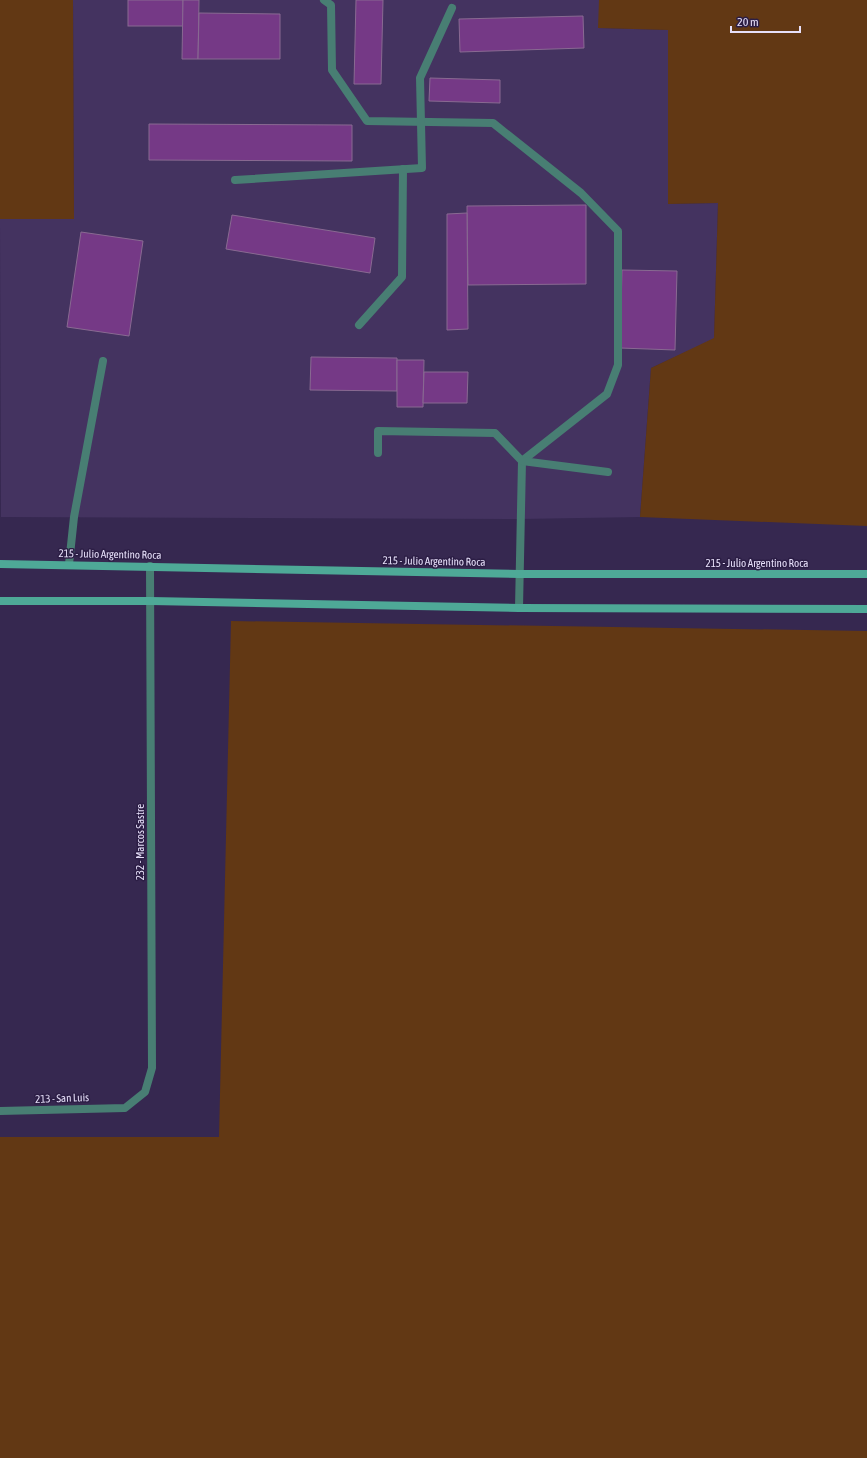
<svg xmlns="http://www.w3.org/2000/svg" width="867" height="1458" font-family="'Asap Condensed',sans-serif">
<style>
.built{fill:#443360}
.green{fill:#623814}
.building{fill:#753986;stroke:#896a92}
.lines{fill:none;stroke-linecap:round;stroke-linejoin:round}
.lane{stroke:#487e73;stroke-width:8}
.street{stroke:#487e73;stroke-width:8}
.secondary{stroke:#4ea997;stroke-width:8}
.labels{text-anchor:middle;dominant-baseline:central;stroke-width:3;stroke-linejoin:round;paint-order:stroke}
.street-label{font-size:11px;fill:#e7e0fa;stroke:#2c1e45}
</style>
<rect width="100%" height="100%" fill="#362850"/>
<path class="built" d="M73 0H599V28L668 30V204L718 203 714 339 651 368 640 517 520 519 1 517 0 219 74 218Z"/>
<g class="green">
<path d="M0 0H73L74 219H0Z"/>
<path d="M599 0H867V526L640 517 651 368 714 338 718 203 668 204V30L598 28Z"/>
<path d="M231 621 867 631V1458H0V1137H219Z"/>
</g>
<g class="building">
<rect x="128" y="0" width="55" height="26"/>
<path d="M183 0H199L198 59H182Z"/>
<path d="M356 0H383L381 84H354Z"/>
<path d="M199 13 280 14V59H198Z"/>
<path d="M583 16 584 48 460 52 459 19Z"/>
<path d="M430 78 500 80V103L429 101Z"/>
<path d="M149 124 352 125V161L149 160Z"/>
<path d="M586 205V284L468 285 467 206Z"/>
<path d="M467 213 468 329 447 330V214Z"/>
<path d="M232 215 375 238 370 273 226 249Z"/>
<path d="M81 232 143 241 129 336 67 327Z"/>
<path d="M622 270 677 271 675 350 620 348Z"/>
<path d="M311 357 397 358V391L310 390Z"/>
<path d="M397 360H424L423 407H397Z"/>
<path d="M424 372H468L467 403H423Z"/>
</g>
<g class="lines">
<g class="lane">
<path d="M324 0 331 5 332 70 367 121 493 123 581 193 618 231V365L607 394 522 461 519 608"/>
<path d="M235 180 422 168 420 78 452 8"/>
<path d="M359 325 402 277 403 169"/>
<path d="M378 453V431L495 433 522 461 608 472"/>
<path d="M69 564 74 517 103 361"/>
</g>
<path class="street" d="M0 1111 125 1108 145 1092 152 1068 150 566"/>
<g class="secondary">
<path d="M0 564 519 574H867"/>
<path d="M0 601H151L519 608 867 609"/>
</g>
</g>
<g class="labels">
<g class="street-label">
<text transform="translate(110 554) rotate(1)">215 - Julio Argentino Roca</text>
<text transform="translate(434 561) rotate(1)">215 - Julio Argentino Roca</text>
<text x="757" y="563">215 - Julio Argentino Roca</text>
<text transform="translate(140 842) rotate(-90)">232 - Marcos Sastre</text>
<text transform="translate(62 1098) rotate(-2)">213 - San Luis</text>
</g>
</g>
<path d="M731 26v6h69v-6" fill="none" stroke="#e7e0fa" stroke-width="2"/>
<text x="737" y="26" font-size="12" fill="#e7e0fa" stroke="#2c1e45" stroke-width="3" paint-order="stroke">20 m</text>
</svg>
